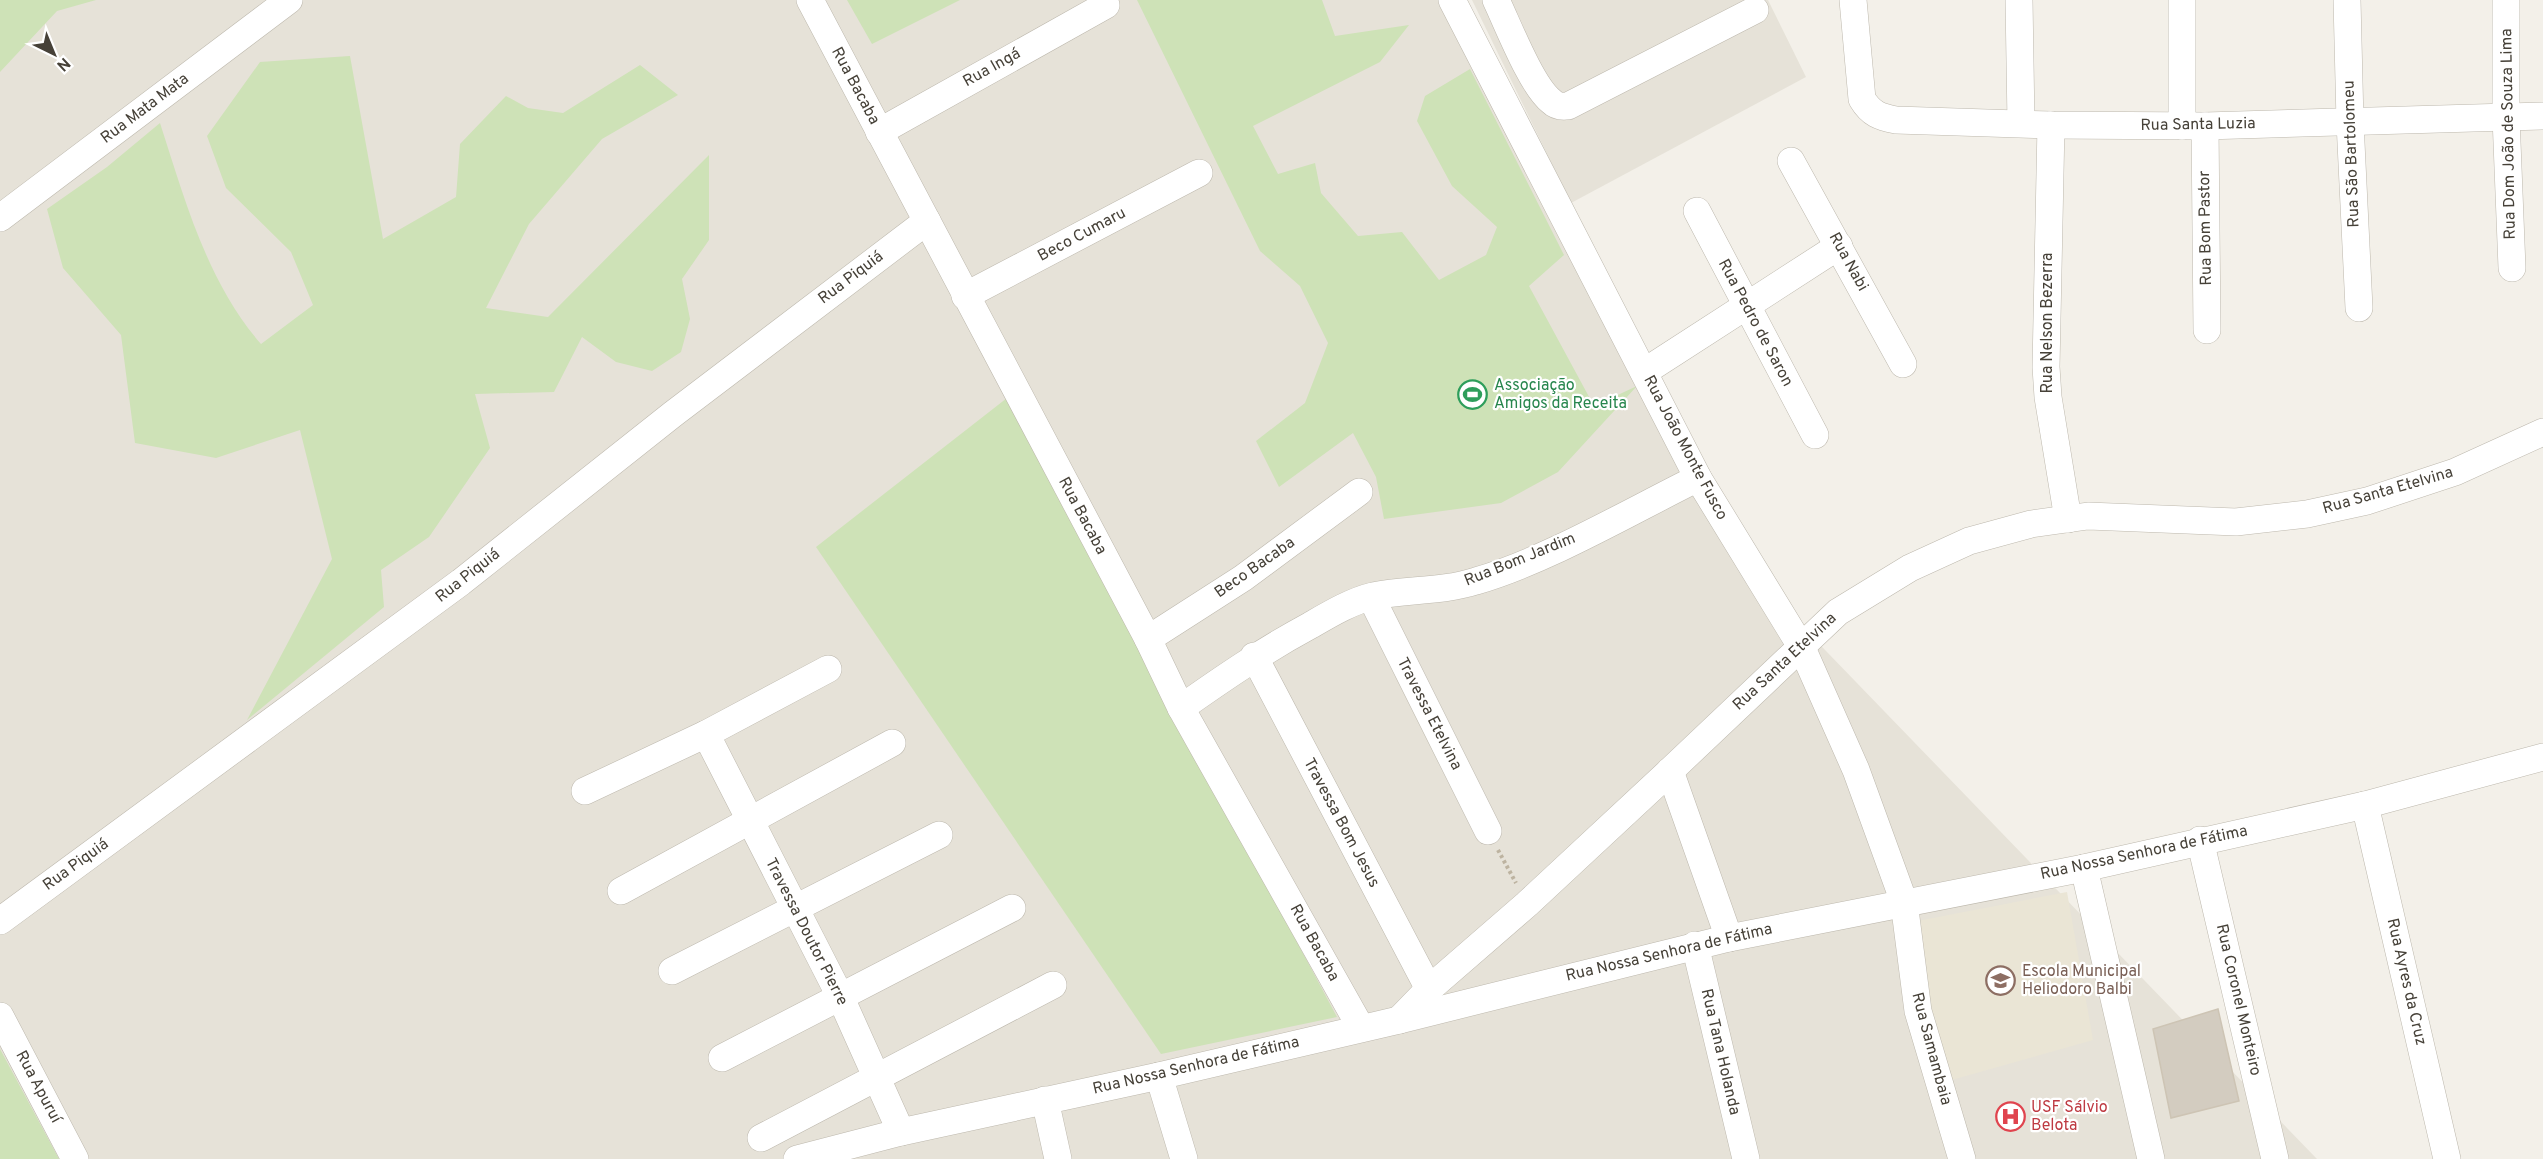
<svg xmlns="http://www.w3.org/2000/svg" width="2543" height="1159" font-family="Overpass,sans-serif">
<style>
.residential{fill:#e6e2d8}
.education{fill:#eae5d5}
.green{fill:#cee2b7}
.building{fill:#d3ccc0;stroke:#cdc4b4;stroke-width:1.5}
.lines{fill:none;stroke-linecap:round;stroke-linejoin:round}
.minor-casing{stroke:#bdb8ad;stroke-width:28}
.path{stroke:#bdb3a0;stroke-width:4;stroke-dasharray:3 3;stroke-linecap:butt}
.minor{stroke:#fff;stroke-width:27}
.labels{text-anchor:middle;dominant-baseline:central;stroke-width:4.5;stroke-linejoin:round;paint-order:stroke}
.street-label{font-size:16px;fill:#464138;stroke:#fff}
.leisure-label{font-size:16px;fill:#27864d;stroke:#fff;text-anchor:start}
.education-label{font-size:16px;fill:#785e54;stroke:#fff;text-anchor:start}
.health-label{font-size:16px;fill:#be3a42;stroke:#fff;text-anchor:start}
</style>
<rect width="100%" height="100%" fill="#f3f0e9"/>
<g class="residential">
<path d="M0 0H1456L1694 466 1798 622 2317 1159H0Z"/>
<path d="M1472 0H1768L1806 77 1571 203Z"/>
</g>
<path class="education" d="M2067 892 2093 1040 1941 1083 1907 923Z"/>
<g class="green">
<path d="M0 0H96L57 11 0 72Z"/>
<path d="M847 0H960L872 44Z"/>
<path d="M1137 0H1322L1335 36 1409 25 1380 62 1253 126 1278 174 1315 163 1321 193 1358 236 1402 232 1439 280 1486 255 1497 227 1452 186 1417 121 1425 96 1470 69 1564 255 1529 286 1594 406 1637 386 1558 472 1501 503 1384 519 1376 477 1353 433 1279 487 1256 441 1305 403 1328 343 1300 286 1260 251Z"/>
<path d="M350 56 383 239 456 197 460 144 506 96 528 108 563 113 640 65 678 95 602 139 529 224 486 308 548 317 709 155V240L682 279 690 319 681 352 652 371 616 362 582 337 554 392 475 394 490 448 429 537 381 570 384 607 247 720 332 559 300 430 216 458 135 443 121 335 63 268 47 209 107 167 160 123C185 200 207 282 261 344L313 305 291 252 226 188 207 136 260 62Z"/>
<path d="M1007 398 1337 1017 1161 1054 816 547Z"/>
<path d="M0 1049 59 1159H0Z"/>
</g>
<path class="building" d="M2218 1009 2239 1101 2171 1118 2153 1029Z"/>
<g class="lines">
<defs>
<g id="minor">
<path d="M810 0 1148 639 1181 708 1361 1028"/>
<path d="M1452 0 1698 478 1802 648 1856 770 1904 902 1918 1011 1962 1159"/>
<path d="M1496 0C1508 25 1531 85 1551 101 1556 106 1561 107 1568 106L1755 10"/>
<path d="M1853 0 1862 99C1871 114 1880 117 1896 120L2051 125 2205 126 2543 116"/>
<path d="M2019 0 2021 123"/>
<path d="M2182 0V126"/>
<path d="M2347 0 2350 122 2359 308"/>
<path d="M2506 0V117L2512 268"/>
<path d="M2051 125 2046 367 2048 397 2068 519"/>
<path d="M2205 126 2207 330"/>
<path d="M879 132 1106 5"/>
<path d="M1791 161 1903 364"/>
<path d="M1697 211 1815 435"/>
<path d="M0 218 289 0"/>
<path d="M965 296 1199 173"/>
<path d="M1644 372 1839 246"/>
<path d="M1371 597 1488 831"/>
<path d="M1148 639 1243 578 1359 492"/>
<path d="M1254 656 1429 989"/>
<path d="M1181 708C1225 677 1263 651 1311 625 1330 614 1352 601 1373 596 1407 589 1442 592 1476 581 1548 560 1629 512 1698 478"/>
<path d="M706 734 840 996 901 1132"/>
<path d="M1670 771 1729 938"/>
<path d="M585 791 706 734 828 669"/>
<path d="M2365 805 2447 1159"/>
<path d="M2200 840 2275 1159"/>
<path d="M2084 868 2151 1159"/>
<path d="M621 891 892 743"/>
<path d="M0 921 461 582 673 414 927 221"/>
<path d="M1695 945 1746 1159"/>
<path d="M672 971 939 835"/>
<path d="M0 1016 75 1159"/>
<path d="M1399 1020 1429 989 1527 904 1670 771 1838 612 1910 568 1969 541 2031 524 2088 516 2236 522 2307 514 2367 501 2455 472 2543 432"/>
<path d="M722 1058 1012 908"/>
<path d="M1159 1076 1184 1159"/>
<path d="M1045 1100 1058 1159"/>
<path d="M761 1138 1053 985"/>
<path d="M797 1159 901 1132 1159 1076 1399 1020 1729 938 2084 868 2365 805 2543 757"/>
</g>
</defs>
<use href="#minor" class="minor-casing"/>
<path class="path" d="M1498 850 1516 883"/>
<use href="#minor" class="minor"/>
</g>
<defs>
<symbol id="stadium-ring" viewBox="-11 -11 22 22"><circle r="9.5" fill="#fff" stroke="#2e9e5b" stroke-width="1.5"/><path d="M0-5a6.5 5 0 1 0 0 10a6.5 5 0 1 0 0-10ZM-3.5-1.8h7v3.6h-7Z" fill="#2e9e5b"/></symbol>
<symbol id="school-ring" viewBox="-11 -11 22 22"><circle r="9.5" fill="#fff" stroke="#8d6e63" stroke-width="1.5"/><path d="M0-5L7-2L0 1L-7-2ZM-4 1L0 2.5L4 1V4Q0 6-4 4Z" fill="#8d6e63"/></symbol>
<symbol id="hospital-ring" viewBox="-11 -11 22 22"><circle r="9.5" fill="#fff" stroke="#e0444e" stroke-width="1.5"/><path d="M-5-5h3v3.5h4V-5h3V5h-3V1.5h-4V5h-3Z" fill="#e0444e"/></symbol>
</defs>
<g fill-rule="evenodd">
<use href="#stadium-ring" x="1456" y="378" width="33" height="33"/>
<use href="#school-ring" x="1984" y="964" width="33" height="33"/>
<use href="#hospital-ring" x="1994" y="1100" width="33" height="33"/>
</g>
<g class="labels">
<g class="street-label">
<text transform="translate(992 68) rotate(-29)">Rua Ingá</text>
<text transform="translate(855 86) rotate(62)">Rua Bacaba</text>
<text transform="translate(145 109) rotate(-37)">Rua Mata Mata</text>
<text transform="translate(2198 125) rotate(-1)">Rua Santa Luzia</text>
<text transform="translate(2509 134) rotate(-91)">Rua Dom João de Souza Lima</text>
<text transform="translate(2352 154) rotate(-92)">Rua São Bartolomeu</text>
<text transform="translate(2206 228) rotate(-91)">Rua Bom Pastor</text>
<text transform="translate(1082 235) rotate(-28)">Beco Cumaru</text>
<text transform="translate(1848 262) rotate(61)">Rua Nabi</text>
<text transform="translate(851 278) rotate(-37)">Rua Piquiá</text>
<text transform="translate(1755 323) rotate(62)">Rua Pedro de Saron</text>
<text transform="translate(2048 323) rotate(-90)">Rua Nelson Bezerra</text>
<text transform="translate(1685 448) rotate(62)">Rua João Monte Fusco</text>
<text transform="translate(2388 491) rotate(-16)">Rua Santa Etelvina</text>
<text transform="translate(1082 516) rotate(62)">Rua Bacaba</text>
<text transform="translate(1520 560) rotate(-22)">Rua Bom Jardim</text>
<text transform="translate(1255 568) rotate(-35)">Beco Bacaba</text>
<text transform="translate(468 576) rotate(-38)">Rua Piquiá</text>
<text transform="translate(1785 662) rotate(-43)">Rua Santa Etelvina</text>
<text transform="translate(1429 714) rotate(63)">Travessa Etelvina</text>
<text transform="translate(1341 823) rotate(62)">Travessa Bom Jesus</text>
<text transform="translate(2144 853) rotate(-12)">Rua Nossa Senhora de Fátima</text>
<text transform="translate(76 865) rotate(-36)">Rua Piquiá</text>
<text transform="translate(806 932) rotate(63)">Travessa Doutor Pierre</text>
<text transform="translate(1314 943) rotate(61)">Rua Bacaba</text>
<text transform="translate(1669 953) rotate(-13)">Rua Nossa Senhora de Fátima</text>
<text transform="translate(2406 982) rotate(77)">Rua Ayres da Cruz</text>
<text transform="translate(2238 1000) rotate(77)">Rua Coronel Monteiro</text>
<text transform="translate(1931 1049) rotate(75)">Rua Samambaia</text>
<text transform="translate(1720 1052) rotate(77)">Rua Tana Holanda</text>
<text transform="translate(1196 1066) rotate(-13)">Rua Nossa Senhora de Fátima</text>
<text transform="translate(38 1087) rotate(62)">Rua Apuruí</text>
</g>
<g class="leisure-label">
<text x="1494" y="386">Associação<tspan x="1494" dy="18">Amigos da Receita</tspan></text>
</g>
<g class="education-label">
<text x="2022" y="972">Escola Municipal<tspan x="2022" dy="18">Heliodoro Balbi</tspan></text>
</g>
<g class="health-label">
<text x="2031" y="1108">USF Sálvio<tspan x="2031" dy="18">Belota</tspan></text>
</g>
</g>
<g transform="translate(54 54) rotate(137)" stroke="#ffffff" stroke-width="4.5" paint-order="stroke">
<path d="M0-4.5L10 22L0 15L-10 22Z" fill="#464138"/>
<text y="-9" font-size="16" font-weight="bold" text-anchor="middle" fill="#464138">N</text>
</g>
</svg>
